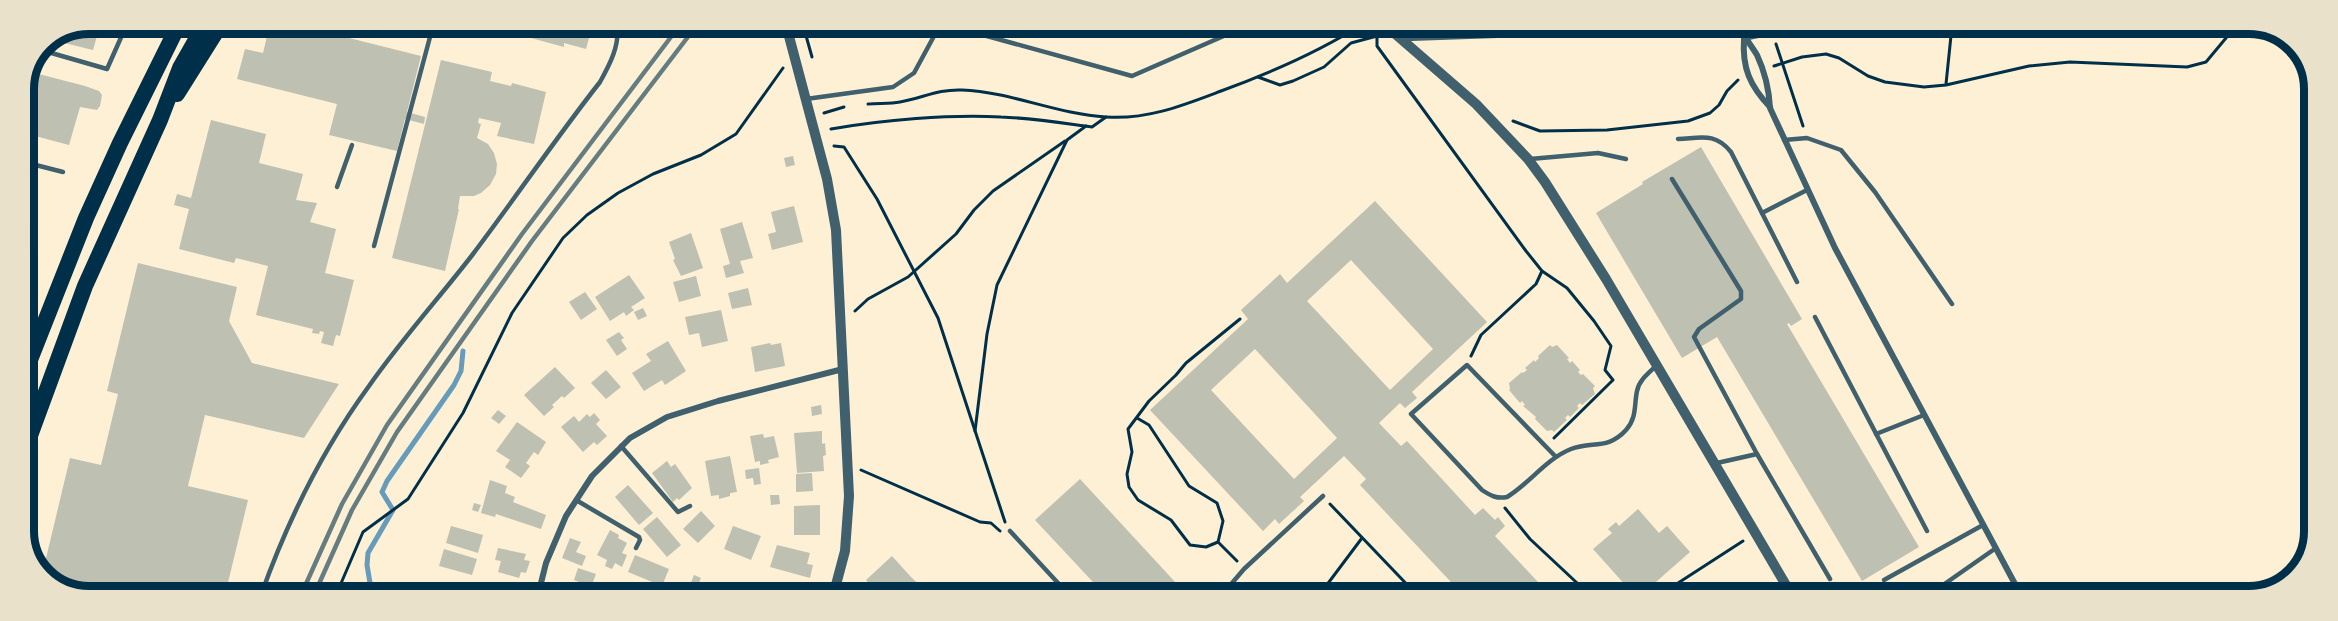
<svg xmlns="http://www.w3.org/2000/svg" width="2338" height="621" font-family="'Nunito Sans',sans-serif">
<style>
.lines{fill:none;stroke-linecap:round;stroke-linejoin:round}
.stream{stroke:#669bbc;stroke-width:5}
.building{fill:#bec0b2;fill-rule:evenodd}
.path{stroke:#003049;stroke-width:3}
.service{stroke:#3f606c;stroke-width:4.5}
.minor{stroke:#3f606c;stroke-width:6}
.tertiary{stroke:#3f606c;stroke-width:10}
.trunk{stroke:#003049;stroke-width:16}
.rail{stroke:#657d81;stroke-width:4.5}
.rim{fill:none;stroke:#003049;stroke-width:8}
</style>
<rect width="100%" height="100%" fill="#fdf0d5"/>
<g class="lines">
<path class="stream" d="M372 595 367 565 368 553 393 510 382 492 387 481 454 385 461 371 463 351"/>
</g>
<g class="building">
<path d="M90 24H113L109 32 99 29 93 50 52 40Z"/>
<path d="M270 24H293L421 56 407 112 425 117 424 124 405 119 397 151 329 135 337 104 237 79 245 49 263 53Z"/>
<path d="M470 24H585L592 27 586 49 564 43V47L498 29 497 32 485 29 483 37 474 35 476 27Z"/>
<path d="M1108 25H1159L1133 36 1107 31Z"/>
<path d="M1433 25H1495L1496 31 1436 28Z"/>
<path d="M1577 25H1596V26L1579 31Z"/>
<path d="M441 60 492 72 490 81 511 86 512 83 546 92 534 144 497 136 501 123 479 118 478 123 481 124 477 138 488 144 494 153 497 164 496 174 490 185 481 193 474 196H460L458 209H459L445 271 392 258Z"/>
<path d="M31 72 85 86 99 91 102 95 100 106 97 110 80 107 69 145 24 133V89Z"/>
<path d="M211 120 266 134 259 163 303 174 296 200 317 203 310 222 336 229 325 273 354 280 340 336 336 335 333 346 321 343 324 332 320 331 319 334 312 333 313 329 256 315 268 266 236 258 234 263 179 249 189 209 174 205 177 194 191 198Z"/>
<path d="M1701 147 1802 319 1791 326 1789 323 1787 324 1919 547 1862 581 1717 337 1682 358 1596 213 1643 184 1642 182Z"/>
<path d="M793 156 795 165 786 167 784 158Z"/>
<path d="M1375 201 1487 322 1412 392 1417 398 1405 408 1400 403 1379 423 1401 446 1407 441 1475 515 1483 508 1495 520 1498 517 1505 526 1495 536 1551 596H1464L1360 485 1366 479 1344 456 1300 497 1304 501 1279 524 1275 519 1263 531 1150 410 1248 319 1241 310 1280 274 1287 283ZM1351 260 1433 349 1390 390 1307 301ZM1255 349 1337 438 1294 479 1211 390Z"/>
<path d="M794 206 803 242 772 250 768 234 776 232 771 212Z"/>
<path d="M742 222 753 258 740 261 744 273 726 278 723 266 730 264 720 229Z"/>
<path d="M691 233 703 268 681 276 673 260 675 259 669 242Z"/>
<path d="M138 263 237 287 229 321 252 363 339 384 304 438 205 415 188 486 248 500 225 595H73L42 575 70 458 101 465 118 394 107 391Z"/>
<path d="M629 275 645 298 631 307 634 310 626 316 624 312 610 321 595 297Z"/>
<path d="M696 276 701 296 679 302 673 282Z"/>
<path d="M748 288 752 305 732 309 728 293Z"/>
<path d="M585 292 597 309 581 320 569 302Z"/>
<path d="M643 308 647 316 638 320 634 312Z"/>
<path d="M721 310 728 341 702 347 699 333 689 335 685 317Z"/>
<path d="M619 332 624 338 621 340 627 349 617 356 606 340Z"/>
<path d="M668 341 686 371 665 385 662 380 644 391 632 373 651 361 646 354Z"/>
<path d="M770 343 771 345 781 343 785 366 755 372 751 347Z"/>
<path d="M1550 345 1552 347 1557 345 1569 358 1567 359 1570 363 1572 361 1580 370 1578 372 1581 375 1583 374 1595 386 1593 388 1595 394 1582 405 1580 403 1577 406 1579 408 1570 417 1568 415 1565 418 1567 420 1554 432 1552 430 1547 431 1535 419 1536 417 1523 406 1525 405 1522 401 1520 403 1509 390 1510 389 1509 383 1522 372 1523 373 1527 370 1525 368 1534 360 1535 362 1539 358 1538 356Z"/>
<path d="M555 367 575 388 564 398 562 396 552 405 554 407 544 416 524 395Z"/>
<path d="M606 370 621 387 606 399 591 383Z"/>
<path d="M821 405 822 414 812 416 811 407Z"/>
<path d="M498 410 506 416 499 424 491 418Z"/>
<path d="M594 413 600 420 596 424 607 436 597 445 594 442 583 452 561 427 574 416 579 422 587 414 590 417Z"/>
<path d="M517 422 546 442 538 455 534 452 526 463 530 466 521 478 505 467 510 460 496 451Z"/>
<path d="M822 431V444L825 443 826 455 823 456 824 471 797 473 794 433Z"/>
<path d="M763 434 764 438 774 436 779 457 768 460 769 463 760 465V461L755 462 750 436Z"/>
<path d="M730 456 737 492 730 493V496L719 499V495L711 496 705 461Z"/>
<path d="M667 461 671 467 675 464 692 488 679 500 677 498 673 502 652 473Z"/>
<path d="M759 468 761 484 754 485 753 478 746 479 745 470Z"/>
<path d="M812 473 813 491 796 492V474Z"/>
<path d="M1080 479 1188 596H1106L1035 520Z"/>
<path d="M490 480 507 486 505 493 515 497 513 502 546 515 541 529 496 514 495 517 481 513Z"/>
<path d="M628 485 653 513 639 525 615 497Z"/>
<path d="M770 495H779L780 504 771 505Z"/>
<path d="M474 503 481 505 478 512 472 510Z"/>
<path d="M820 505V535H794V506Z"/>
<path d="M1638 509 1659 533 1667 526 1690 552 1640 596H1635L1593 549 1612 533 1608 529 1616 522 1619 526Z"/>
<path d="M701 511 715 526 698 543 683 529Z"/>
<path d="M657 517 681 545 667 557 643 529Z"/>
<path d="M451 526 483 535 478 553 446 543Z"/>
<path d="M733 526 761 536 751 560 724 549Z"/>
<path d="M610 530 619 535 618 538 627 543 622 553 627 555 622 567 615 563 612 569 605 566 607 560 597 555Z"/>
<path d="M570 538 581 542 576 552 586 556 582 566 562 558Z"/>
<path d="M777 545 810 553 807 564 813 565 810 578 770 567Z"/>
<path d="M498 548 526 554 524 560 530 561 526 573 521 572 519 578 498 572 501 561 495 560Z"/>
<path d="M444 549 477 559 472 575 439 566Z"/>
<path d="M635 555 669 569 662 586 628 572Z"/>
<path d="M892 556 911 577 931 596H880L866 580Z"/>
<path d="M578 568 596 574 591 587 574 580Z"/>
<path d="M694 575 701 578 697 587 690 585Z"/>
<path d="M1610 586 1619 596H1605L1602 593Z"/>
<path d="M617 589 624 590V595H580V591Z"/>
<path d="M785 589 803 595V596H783Z"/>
</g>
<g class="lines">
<g class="path">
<path d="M803 25 812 57"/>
<path d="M1776 44 1803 126"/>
<path d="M1774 66 1802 57 1826 54 1839 58 1868 76 1885 82 1924 87 1946 85 2029 66 2070 62 2187 67 2206 62 2236 26"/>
<path d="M1258 77 1280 85 1293 81 1324 67 1351 43 1377 36V46L1526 251 1542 271 1567 288 1594 321 1611 346 1605 370 1613 380 1554 438"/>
<path d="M1946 84 1952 26"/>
<path d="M868 104C879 103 890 104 900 102 923 98 938 89 962 90 1011 92 1057 114 1106 117 1147 120 1184 105 1221 91 1270 73 1317 53 1361 25"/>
<path d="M824 113 844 107"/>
<path d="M1513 121 1540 131 1607 130 1688 121 1710 113 1719 105 1727 91 1738 80"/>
<path d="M831 129C882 120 950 114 1001 117 1031 118 1062 123 1092 127L1106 117"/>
<path d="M834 146 844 147 877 199 938 318 1005 522"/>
<path d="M855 311 868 299 908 277 956 234 974 210 993 191 1065 141"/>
<path d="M1471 356 1481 335 1536 284 1542 271"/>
<path d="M1137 418 1149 425 1189 486 1217 503 1223 521 1218 542 1237 561"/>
<path d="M975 431 987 334 997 285 1067 140 1086 126"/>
<path d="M861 470 980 522 991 523 1000 531"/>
<path d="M1330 504 1418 596"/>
<path d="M1505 508 1530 539 1591 596"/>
<path d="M1218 542 1206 547 1190 545 1171 520 1138 500 1129 487 1127 474 1132 452 1128 429 1149 401 1176 375 1186 363 1240 319"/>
<path d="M336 595 363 532 408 499 463 413 512 313 563 238 587 215 618 193 653 174 701 155 736 134 783 68"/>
<path d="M1326 596V586L1362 538"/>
<path d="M1658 596 1743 541"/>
</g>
<g class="service">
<path d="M947 25 1132 76 1249 25"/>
<path d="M1565 25V26"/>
<path d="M1690 26 1697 30 1742 33"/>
<path d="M618 31 631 25"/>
<path d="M1404 39 1519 35 1530 30 1532 25"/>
<path d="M41 50 107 69 127 24"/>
<path d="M806 99 893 87 914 73 940 25"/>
<path d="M1678 139C1701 138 1715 132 1731 152L1797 282"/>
<path d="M1784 140 1807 138 1841 150 1875 192 1952 304"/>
<path d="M1530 159 1598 153 1626 159"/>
<path d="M24 162 63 172"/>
<path d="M1672 179 1741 291V299L1699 329 1694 337 1757 454"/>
<path d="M337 187 352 145"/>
<path d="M1762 213 1807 190"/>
<path d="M374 246 430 37"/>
<path d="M1815 317 1927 531"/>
<path d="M1876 434 1924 415"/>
<path d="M621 446 678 512 690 506"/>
<path d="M1556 457 1467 365 1411 414 1482 490C1491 496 1497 499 1507 497 1530 483 1546 459 1571 449 1592 441 1608 450 1626 430 1637 418 1634 405 1637 391 1639 380 1649 373 1657 365"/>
<path d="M1717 463 1757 454 1830 579"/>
<path d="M576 500 639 537 640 540 636 548"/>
<path d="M1010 531 1070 596"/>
<path d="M1884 580 1983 525"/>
<path d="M261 595C287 522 323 449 369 386 401 340 439 298 473 254 516 197 556 138 600 82 610 64 620 45 617 25"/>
<path d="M1221 596 1244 569 1323 496"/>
<path d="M1945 597 1941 589 1943 585 1996 548"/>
</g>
<g class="minor">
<path d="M1739 26C1744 37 1751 45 1757 55 1765 72 1769 89 1770 108L1835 248 2022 597"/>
<path d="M1744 38 1802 26"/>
<path d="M1744 39C1742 68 1750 86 1770 107"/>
<path d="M538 595 546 563 566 516 592 476 630 438 667 417 718 401 843 369"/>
</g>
<g class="tertiary">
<path d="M786 25 827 179 836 230 849 496 845 551 833 596"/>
<path d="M1385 25 1476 104 1528 159 1545 182 1606 279 1793 597"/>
</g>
<g class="trunk">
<path d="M177 94 221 24"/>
<path d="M24 375 86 218 120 143 179 24"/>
<path d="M24 452 85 286 160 120 180 68 205 24"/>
</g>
<g class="rail">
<path d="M301 595 342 504 387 425 522 234 680 25"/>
<path d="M314 595 352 510 397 432 532 241 697 25"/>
</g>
</g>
<path d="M0 0H2338V621H0ZM89 34H2249A55 55 0 0 1 2304 89V531A55 55 0 0 1 2249 586H89A55 55 0 0 1 34 531V89A55 55 0 0 1 89 34Z" fill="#e9e1ca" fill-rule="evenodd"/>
<path class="rim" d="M89 34H2249A55 55 0 0 1 2304 89V531A55 55 0 0 1 2249 586H89A55 55 0 0 1 34 531V89A55 55 0 0 1 89 34Z"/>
</svg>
